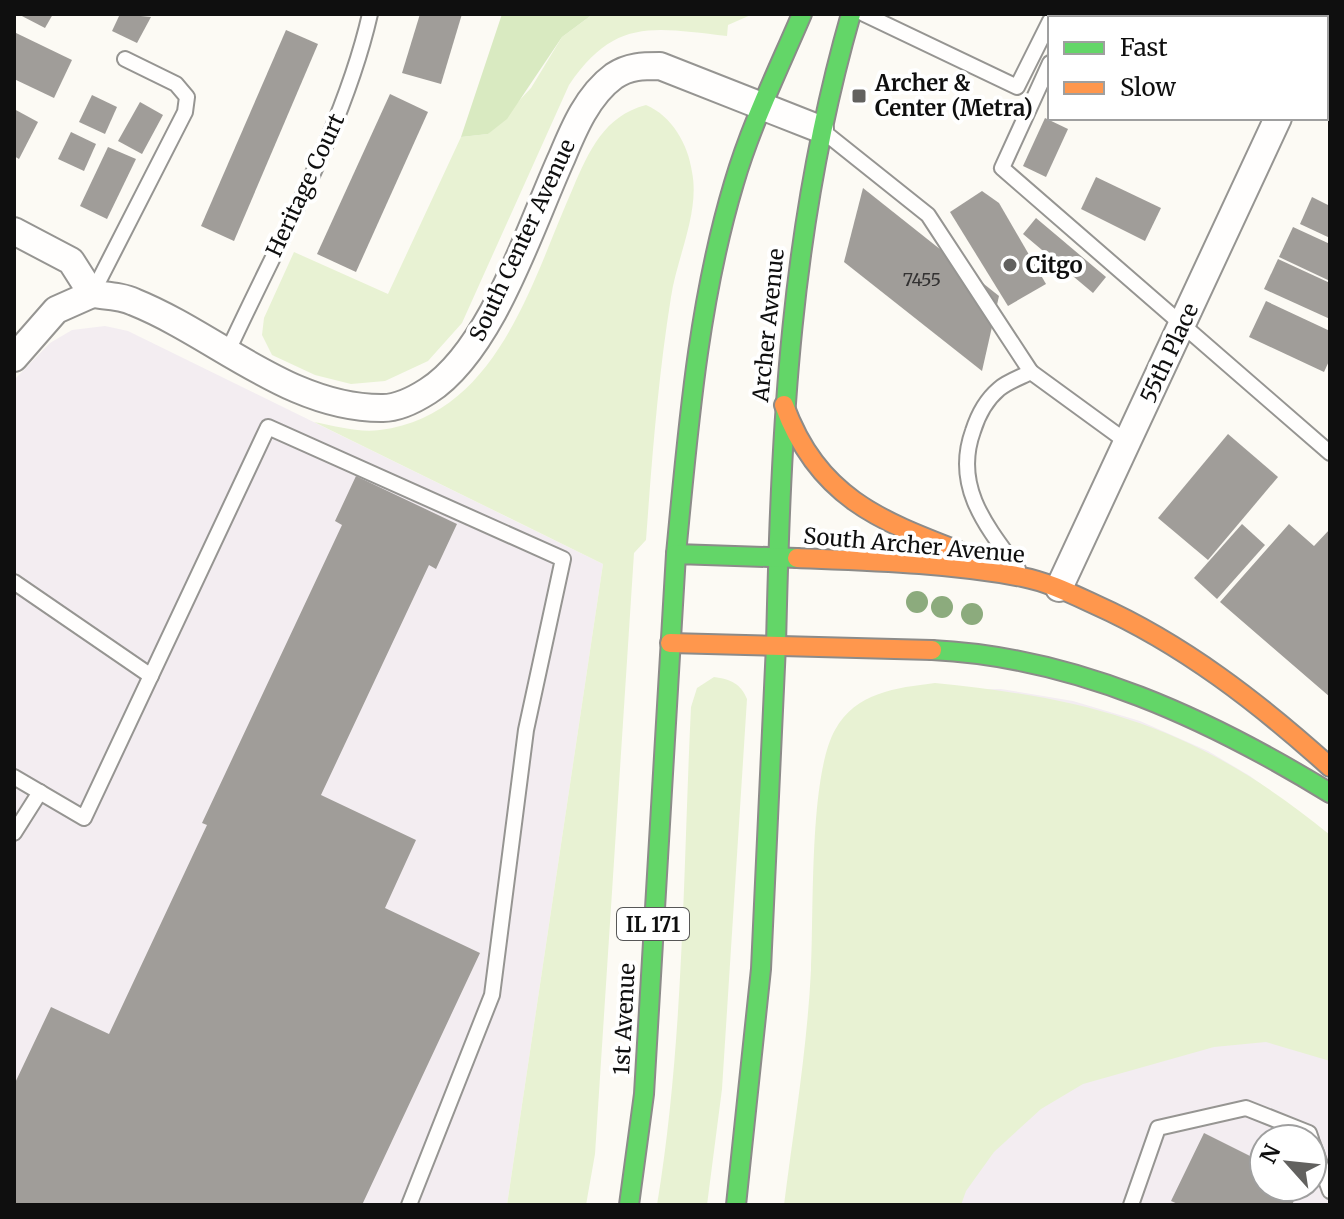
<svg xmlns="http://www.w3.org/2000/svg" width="1344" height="1219" font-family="Merriweather,serif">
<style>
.industrial{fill:#f3edf1;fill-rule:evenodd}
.green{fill:#e8f2d3}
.forest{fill:#d9eac1}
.building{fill:#a09d99}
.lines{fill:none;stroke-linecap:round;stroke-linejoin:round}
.lane-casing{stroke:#969592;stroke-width:18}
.street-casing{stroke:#969592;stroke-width:30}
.fast-casing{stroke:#8c8b89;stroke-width:22}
.slow-casing{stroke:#8c8b89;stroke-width:22}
.lane{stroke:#fffefd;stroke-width:14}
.street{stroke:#fffefd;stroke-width:26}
.fast{stroke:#63d668;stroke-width:18}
.slow{stroke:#ff974d;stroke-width:18}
.tree{fill:#8cab7d}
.poi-dot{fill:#62615f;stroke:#fff;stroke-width:3}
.labels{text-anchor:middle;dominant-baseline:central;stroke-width:8;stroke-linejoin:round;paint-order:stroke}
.number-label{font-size:18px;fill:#333232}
.shield{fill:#fff;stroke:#575757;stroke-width:2}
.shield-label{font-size:20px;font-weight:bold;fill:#0f0f0f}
.poi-label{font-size:22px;font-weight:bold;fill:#0f0f0f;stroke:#fff;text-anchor:start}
.street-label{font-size:22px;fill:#0f0f0f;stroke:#fff}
</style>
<rect width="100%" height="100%" fill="#fcfaf4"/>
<g class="industrial">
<path d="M105 326 128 331 603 564 507 1205H14V380L50 343 72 330Z"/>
<path d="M1001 689 1073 701 1140 721 1208 751 1250 776 1330 835V1205H856L903 690ZM1264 1139H1312V1187H1264Z"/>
</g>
<g class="green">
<path d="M593 14H753L728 25 727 36C654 28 615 17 569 85L462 323 428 361 385 381 351 384 315 375 272 355 262 335 264 318 294 252 388 294 461 137 488 134 531 88 562 37Z"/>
<path d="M646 105C672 116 688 144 692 172 700 212 677 257 671 297 658 378 652 459 646 540L634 553 595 1154 586 1205H507L603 564 314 422C335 426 359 433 380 430 498 415 532 280 573 188 589 151 604 116 646 105Z"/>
<path d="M714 677C731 679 741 684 747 699L722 1089 707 1205H657C684 1042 683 872 691 707L697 688Z"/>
<path d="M935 683C1098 699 1201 729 1330 835V1061L1266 1042 1214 1047 1083 1084 1041 1109 994 1152 966 1191 961 1205H784C794 1127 807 1049 811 970 814 912 809 776 835 730 856 692 896 688 935 683Z"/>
</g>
<path class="forest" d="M502 14H593L562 37 507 119 488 134 461 137Z"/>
<g class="building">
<path d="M18 14H53L45 28Z"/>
<path d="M120 14 151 17 137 43 112 31Z"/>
<path d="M420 14H462L441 84 402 73Z"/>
<path d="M1211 14H1258L1256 18H1220Z"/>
<path d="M286 30 318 44 234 241 201 226Z"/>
<path d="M14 32 72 60 54 98 14 79Z"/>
<path d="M390 94 428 112 356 272 317 254Z"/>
<path d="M92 95 117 107 105 134 79 122Z"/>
<path d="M140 102 163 115 142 154 118 141Z"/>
<path d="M14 109 38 122 19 159 14 156Z"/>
<path d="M1045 118 1068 129 1046 177 1023 166Z"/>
<path d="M71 132 96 144 84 171 58 159Z"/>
<path d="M108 147 136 159 107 219 80 206Z"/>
<path d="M1096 177 1161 208 1145 241 1081 209Z"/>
<path d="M863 188 999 296 982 371 844 262Z"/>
<path d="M982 191 999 203 1046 284 1008 306 950 212Z"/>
<path d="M1312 197 1330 206V238L1300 224Z"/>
<path d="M1036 218 1106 277 1093 293 1023 234Z"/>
<path d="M1293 227 1330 244V281L1279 257Z"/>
<path d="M1278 259 1330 283V319L1264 289Z"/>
<path d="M1266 301 1330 331V359L1324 372 1249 337Z"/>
<path d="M1228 434 1278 477 1208 560 1158 518Z"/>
<path d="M356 476 457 524 436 569 429 565 321 795 416 840 385 908 480 953 362 1205H14V1085L51 1007 109 1034 207 825 202 823 342 525 335 521Z"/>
<path d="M1242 524 1265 545 1217 599 1194 578Z"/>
<path d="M1289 524 1314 546 1330 529V697L1220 602Z"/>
<path d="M1204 1133 1264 1163V1187H1300L1292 1205H1180L1171 1201Z"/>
</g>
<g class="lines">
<defs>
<g id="lane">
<path d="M864 14 1017 87 1050 21"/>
<path d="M1071 18 1073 14"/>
<path d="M1050 63 1002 168 1330 453"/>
<path d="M824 132 928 215 1031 372"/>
<path d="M92 294 185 112 187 97 176 84 125 59"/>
<path d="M228 351C277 244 344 128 370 14"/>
<path d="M1018 569C986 526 953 486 973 431 978 415 986 400 999 389 1007 382 1021 377 1031 372L1127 442"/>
<path d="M14 582 151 676"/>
<path d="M14 777 84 818 268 427 563 559 526 730 492 995 409 1205"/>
<path d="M14 833 40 792"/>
<path d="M1312 1142 1330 1191"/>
<path d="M1131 1205 1158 1128 1246 1108 1309 1133 1311 1139"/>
</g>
<g id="street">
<path d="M1324 18 1326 14"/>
<path d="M14 231 71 261 92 294C106 296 122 296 134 302 216 335 290 409 383 408 399 408 414 400 428 391 492 350 530 227 562 157 574 128 588 95 614 76 629 66 643 66 660 66L820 129"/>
<path d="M14 358 56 310 92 294"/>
<path d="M1059 588 1278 118"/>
</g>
<g id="fast">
<path d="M676 554C688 430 698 303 734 183 751 125 778 70 802 14"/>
<path d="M776 645C781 426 790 226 851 14"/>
<path d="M932 650C1076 657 1209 719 1330 793"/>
<path d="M629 1205 644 1094 676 554 797 558"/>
<path d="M736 1205 761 969 776 645"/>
</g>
<g id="slow">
<path d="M784 405C820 503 887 523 977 558"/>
<path d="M797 558C871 561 949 563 1022 577 1048 582 1072 594 1096 605 1183 644 1259 703 1330 767"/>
<path d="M670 643 932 650"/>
</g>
</defs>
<use href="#lane" class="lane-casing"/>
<use href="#street" class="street-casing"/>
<use href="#fast" class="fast-casing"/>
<use href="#slow" class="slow-casing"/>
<use href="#lane" class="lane"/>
<use href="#street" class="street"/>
<use href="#fast" class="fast"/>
<use href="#slow" class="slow"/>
</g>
<g class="tree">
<circle cx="917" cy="602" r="11"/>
<circle cx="942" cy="607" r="11"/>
<circle cx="972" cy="614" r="11"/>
</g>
<g class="poi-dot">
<rect x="851" y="88" width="16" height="16" rx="4"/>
<circle cx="1010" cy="265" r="8"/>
</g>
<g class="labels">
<g class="number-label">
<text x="922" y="279">7455</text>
</g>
<rect class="shield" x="617" y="908" width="72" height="32" rx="6"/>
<g class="shield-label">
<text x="653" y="924">IL 171</text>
</g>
<g class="poi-label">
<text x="875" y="83">Archer &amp;<tspan x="875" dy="25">Center (Metra)</tspan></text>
<text x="1026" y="265">Citgo</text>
</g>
<g class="street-label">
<text transform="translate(305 185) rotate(-65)">Heritage Court</text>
<text transform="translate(522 240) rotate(-65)">South Center Avenue</text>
<text transform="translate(768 325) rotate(-84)">Archer Avenue</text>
<text transform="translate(1169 353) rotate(-65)">55th Place</text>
<text transform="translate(914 545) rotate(5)">South Archer Avenue</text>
<text transform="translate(624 1019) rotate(-87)">1st Avenue</text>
</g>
</g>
<rect width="1344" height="1219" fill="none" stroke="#0f0f0f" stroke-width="32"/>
<rect x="1048" y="16" width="280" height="104" fill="#ffffff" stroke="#9f9f9f" stroke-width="2"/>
<rect x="1064" y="42" width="40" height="12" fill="#63d668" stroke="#9f9f9f" stroke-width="2"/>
<text x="1120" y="56" font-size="24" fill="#0f0f0f">Fast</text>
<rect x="1064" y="82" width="40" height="12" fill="#ff974d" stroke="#9f9f9f" stroke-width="2"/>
<text x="1120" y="96" font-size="24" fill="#0f0f0f">Slow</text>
<g transform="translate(1288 1163) rotate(297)"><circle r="38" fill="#ffffff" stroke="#9f9f9f" stroke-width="2"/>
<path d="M0-6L14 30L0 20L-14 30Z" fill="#62615f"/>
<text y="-12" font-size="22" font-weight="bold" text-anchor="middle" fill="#0f0f0f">N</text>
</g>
</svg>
